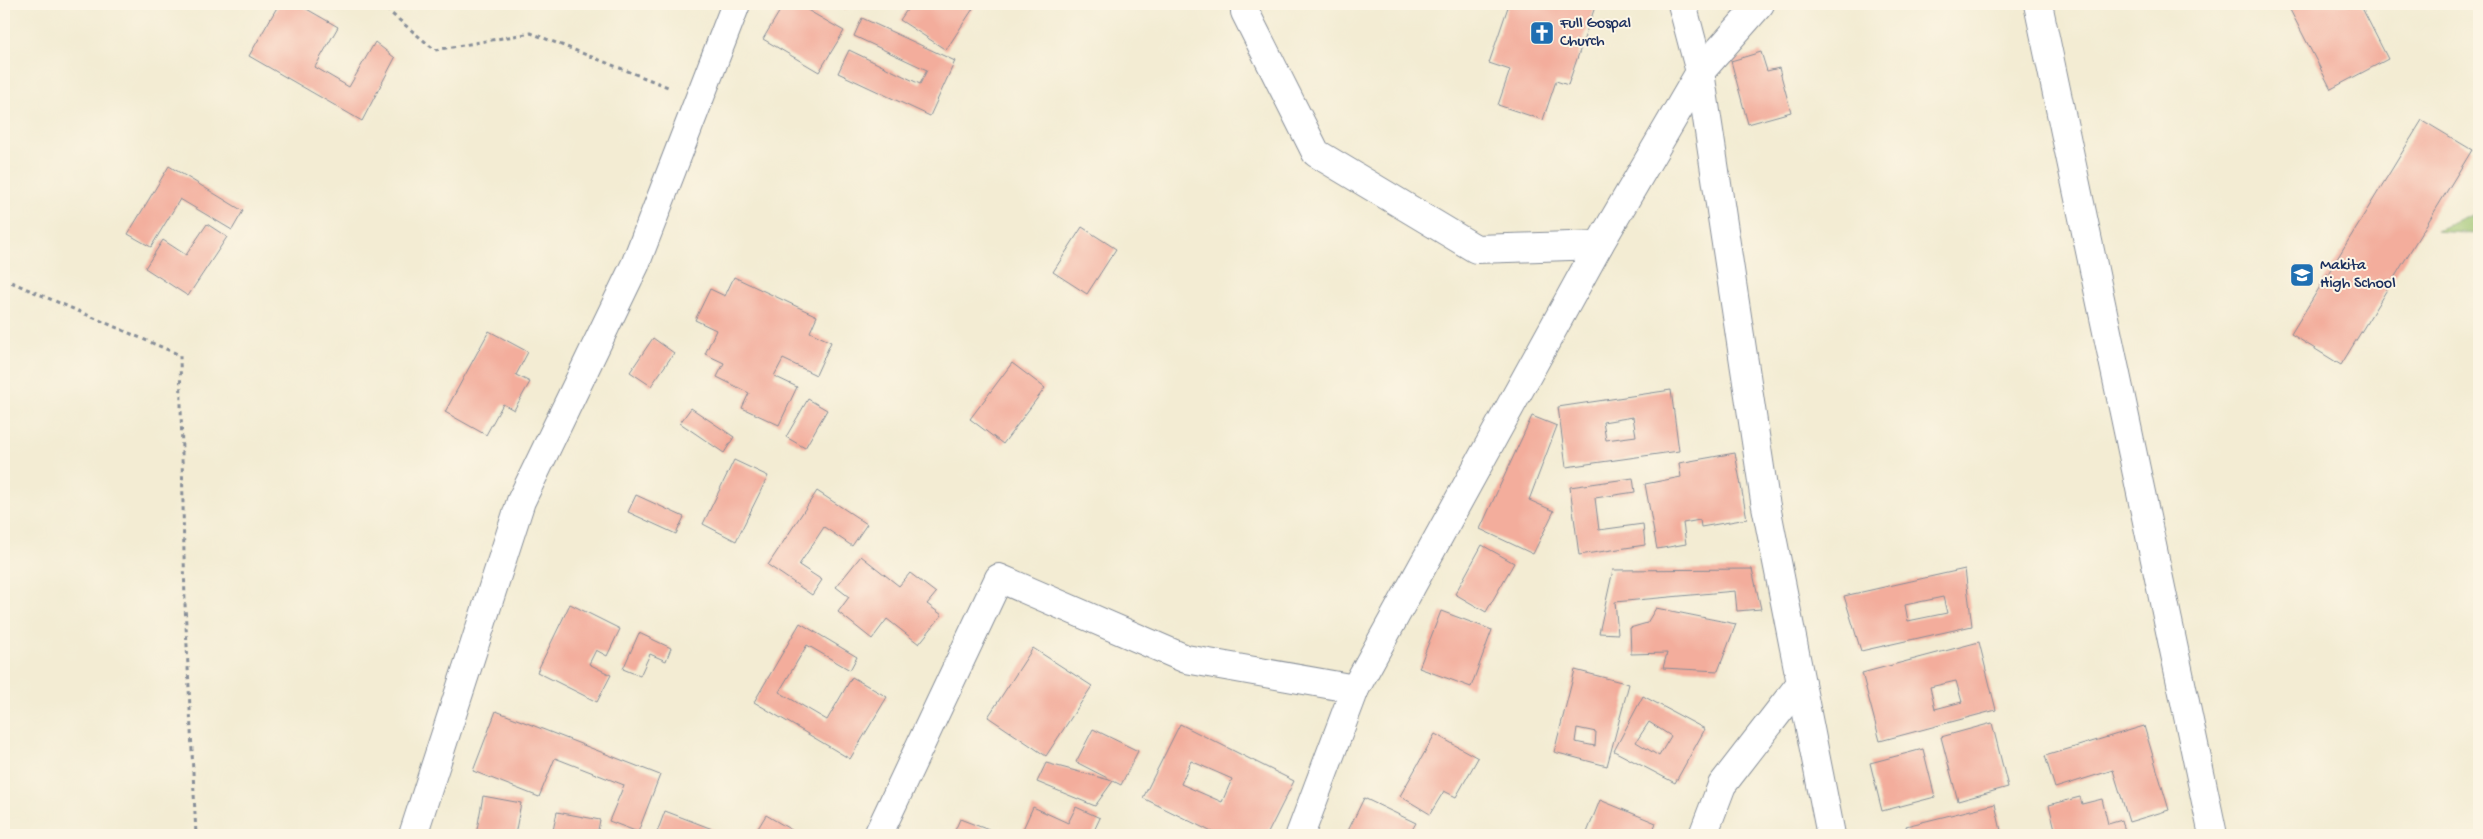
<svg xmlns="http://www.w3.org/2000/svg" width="2483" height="839" font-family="'Gochi Hand',sans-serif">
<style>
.green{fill:#9bc36e;stroke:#5b7966}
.building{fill:#f3ad9c;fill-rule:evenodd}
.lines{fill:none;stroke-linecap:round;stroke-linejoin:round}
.minor-casing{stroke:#878e98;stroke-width:30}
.path{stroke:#878e98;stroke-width:3;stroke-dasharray:4 4;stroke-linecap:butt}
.minor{stroke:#fff;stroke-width:28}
.labels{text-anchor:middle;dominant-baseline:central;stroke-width:4;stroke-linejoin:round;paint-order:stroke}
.poi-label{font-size:16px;fill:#1b2f5e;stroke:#fcf5e5;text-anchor:start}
</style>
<rect width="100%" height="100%" fill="#fcf5e5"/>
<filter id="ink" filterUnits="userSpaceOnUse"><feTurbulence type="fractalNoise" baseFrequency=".02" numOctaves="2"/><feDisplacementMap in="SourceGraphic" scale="10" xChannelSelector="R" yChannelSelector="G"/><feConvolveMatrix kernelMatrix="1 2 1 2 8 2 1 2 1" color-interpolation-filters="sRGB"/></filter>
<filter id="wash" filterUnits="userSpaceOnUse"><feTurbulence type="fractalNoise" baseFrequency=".0096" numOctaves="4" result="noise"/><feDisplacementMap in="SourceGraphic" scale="20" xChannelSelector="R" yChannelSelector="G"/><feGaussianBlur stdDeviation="1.12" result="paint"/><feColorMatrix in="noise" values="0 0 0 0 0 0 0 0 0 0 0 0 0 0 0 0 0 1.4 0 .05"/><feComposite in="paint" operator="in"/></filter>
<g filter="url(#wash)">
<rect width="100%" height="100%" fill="#f3ecd3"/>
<path class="green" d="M2479 212V234L2436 231Z"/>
<g id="blocks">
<g class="building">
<path d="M279 4H298L338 27 315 67 349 87 375 42 395 58 362 121 249 56Z"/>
<path d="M784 4H797L844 31 819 72 763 39Z"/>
<path d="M835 4H850L846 10Z"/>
<path d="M911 4H976L946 50 900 20Z"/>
<path d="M1509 4H1596L1568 85 1556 81 1543 120 1498 105 1510 70 1489 63Z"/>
<path d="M2287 4H2360L2388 59 2331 89Z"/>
<path d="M862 18 955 61 930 116 838 73 849 50 920 84 927 70 854 36Z"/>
<path d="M1761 52 1767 71 1779 68 1791 112 1748 124 1731 61Z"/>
<path d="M2422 120 2472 150 2341 365 2291 334Z"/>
<path d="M169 166 243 211 232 230 180 199 151 247 128 234Z"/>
<path d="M207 224 227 237 188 296 145 268 163 240 186 255Z"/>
<path d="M1082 227 1116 249 1087 294 1053 272Z"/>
<path d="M734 277 817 316 810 332 831 342 816 375 783 359 774 376 797 387 779 425 742 408 749 393 717 377 724 363 705 354 716 330 695 320 710 289 725 296Z"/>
<path d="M489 331 528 352 516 375 530 382 514 410 503 404 486 435 445 412Z"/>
<path d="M653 338 674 353 651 386 630 372Z"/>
<path d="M1012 363 1045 388 1003 444 970 419Z"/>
<path d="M1671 390 1679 451 1566 467 1558 407ZM1633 417 1636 436 1606 440 1603 422Z"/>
<path d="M808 399 827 410 805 448 786 437Z"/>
<path d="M691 408 734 437 724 453 680 423Z"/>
<path d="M1532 416 1557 426 1529 500 1554 511 1533 554 1480 529Z"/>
<path d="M1735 453 1747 519 1701 527 1700 520 1683 523 1686 544 1657 549 1645 484 1681 477 1679 463Z"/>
<path d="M734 460 768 476 736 541 703 524Z"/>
<path d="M1633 478 1635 492 1595 498 1599 530 1643 524 1645 545 1579 555 1570 487Z"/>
<path d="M817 491 867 524 852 546 824 527 799 565 822 580 812 595 768 565Z"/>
<path d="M636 495 684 517 676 534 628 512Z"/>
<path d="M1482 545 1514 563 1486 612 1455 594Z"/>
<path d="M861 556 899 586 910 573 936 593 927 604 942 615 919 644 887 619 872 639 838 612 849 597 836 587Z"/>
<path d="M1752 569 1761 609 1737 611 1735 591 1615 602 1618 634 1599 633 1613 570Z"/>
<path d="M1965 569 1972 626 1861 651 1844 596ZM1943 597 1947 613 1908 621 1905 605Z"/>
<path d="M570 604 620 629 607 656 596 650 589 664 611 675 597 702 537 672Z"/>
<path d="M1656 608 1736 624 1718 671 1663 668 1667 653 1631 654 1630 628 1647 623Z"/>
<path d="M1441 611 1492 630 1471 687 1419 668Z"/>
<path d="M800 623 857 657 850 670 807 645 779 692 827 720 852 677 887 697 850 759 754 702Z"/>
<path d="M639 633 671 648 666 661 650 654 640 676 623 669Z"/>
<path d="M1979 642 1996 710 1880 741 1862 673ZM1956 681 1962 702 1935 709 1930 687Z"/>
<path d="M1033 648 1092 686 1046 756 988 717Z"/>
<path d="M1575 670 1629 684 1607 766 1554 752ZM1577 728 1596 732 1595 746 1575 742Z"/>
<path d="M1643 696 1705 729 1675 783 1614 751ZM1649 722 1671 736 1659 756 1636 742Z"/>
<path d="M496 711 660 775 638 832 609 821 624 785 555 758 539 797 473 771Z"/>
<path d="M1992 723 2008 787 1958 801 1941 737Z"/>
<path d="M1180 724 1294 781 1267 835H1218L1143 798ZM1191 761 1232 779 1222 802 1181 784Z"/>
<path d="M2144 726 2169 810 2129 822 2113 770 2055 788 2045 756Z"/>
<path d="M1093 729 1138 751 1121 785 1076 762Z"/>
<path d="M1435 734 1478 758 1456 797 1444 791 1430 814 1400 796Z"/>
<path d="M1923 749 1935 797 1882 811 1870 763Z"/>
<path d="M1046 763 1113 781 1095 806 1037 782Z"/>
<path d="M483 796 521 803 515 835H476Z"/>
<path d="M2080 797 2082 804 2102 799 2108 824 2122 820 2126 835H2041L2040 833 2055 829 2049 805Z"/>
<path d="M1364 798 1416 823 1409 835H1346Z"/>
<path d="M1600 800 1656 823 1651 835H1586Z"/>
<path d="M1995 804 2002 835H1908L1906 826Z"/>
<path d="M1033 807 1068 823 1076 807 1100 818 1092 835H1037L1023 829Z"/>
<path d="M665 811 728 835H656Z"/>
<path d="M557 812 600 820 597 835H552Z"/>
<path d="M766 815 800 835H754Z"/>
<path d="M960 819 1002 835H953Z"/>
</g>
</g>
</g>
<g filter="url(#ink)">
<use href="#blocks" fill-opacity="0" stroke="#878e98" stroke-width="1"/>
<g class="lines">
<defs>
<g id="minor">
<path d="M1682 4 1700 72 1765 501 1831 835"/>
<path d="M2038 4 2213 835"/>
<path d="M1245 12 1316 153 1476 249 1599 245"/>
<path d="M413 835 521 501 635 265 736 4"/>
<path d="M878 835 999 578 1186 659 1355 689"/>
<path d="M1300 835 1355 689 1599 245 1700 72 1760 4"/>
<path d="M1703 835 1722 785 1801 683"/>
</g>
</defs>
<use href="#minor" class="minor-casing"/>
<g class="path">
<path d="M380 4 435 50 531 33 668 87"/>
<path d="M4 279 180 355 185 604 196 835"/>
</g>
<use href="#minor" class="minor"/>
</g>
</g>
<defs>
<symbol id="church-square" viewBox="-11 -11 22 22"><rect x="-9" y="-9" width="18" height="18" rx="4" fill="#1f6fb2" stroke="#fcf5e5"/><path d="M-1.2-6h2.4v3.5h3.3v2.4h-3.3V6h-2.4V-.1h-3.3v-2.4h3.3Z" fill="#fff"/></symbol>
<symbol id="school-square" viewBox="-11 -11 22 22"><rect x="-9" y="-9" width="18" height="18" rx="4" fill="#1f6fb2" stroke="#fcf5e5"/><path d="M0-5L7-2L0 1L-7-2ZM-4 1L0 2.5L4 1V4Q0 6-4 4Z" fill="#fff"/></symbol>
</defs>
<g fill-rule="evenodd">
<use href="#church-square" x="1528" y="19" width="28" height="28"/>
<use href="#school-square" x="2288" y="261" width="28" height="28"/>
</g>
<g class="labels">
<g class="poi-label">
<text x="1560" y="24">Full Gospal<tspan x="1560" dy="18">Church</tspan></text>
<text x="2320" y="266">Makita<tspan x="2320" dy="18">High School</tspan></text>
</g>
</g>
<rect width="2483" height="839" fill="none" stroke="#fcf5e5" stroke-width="20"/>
</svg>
